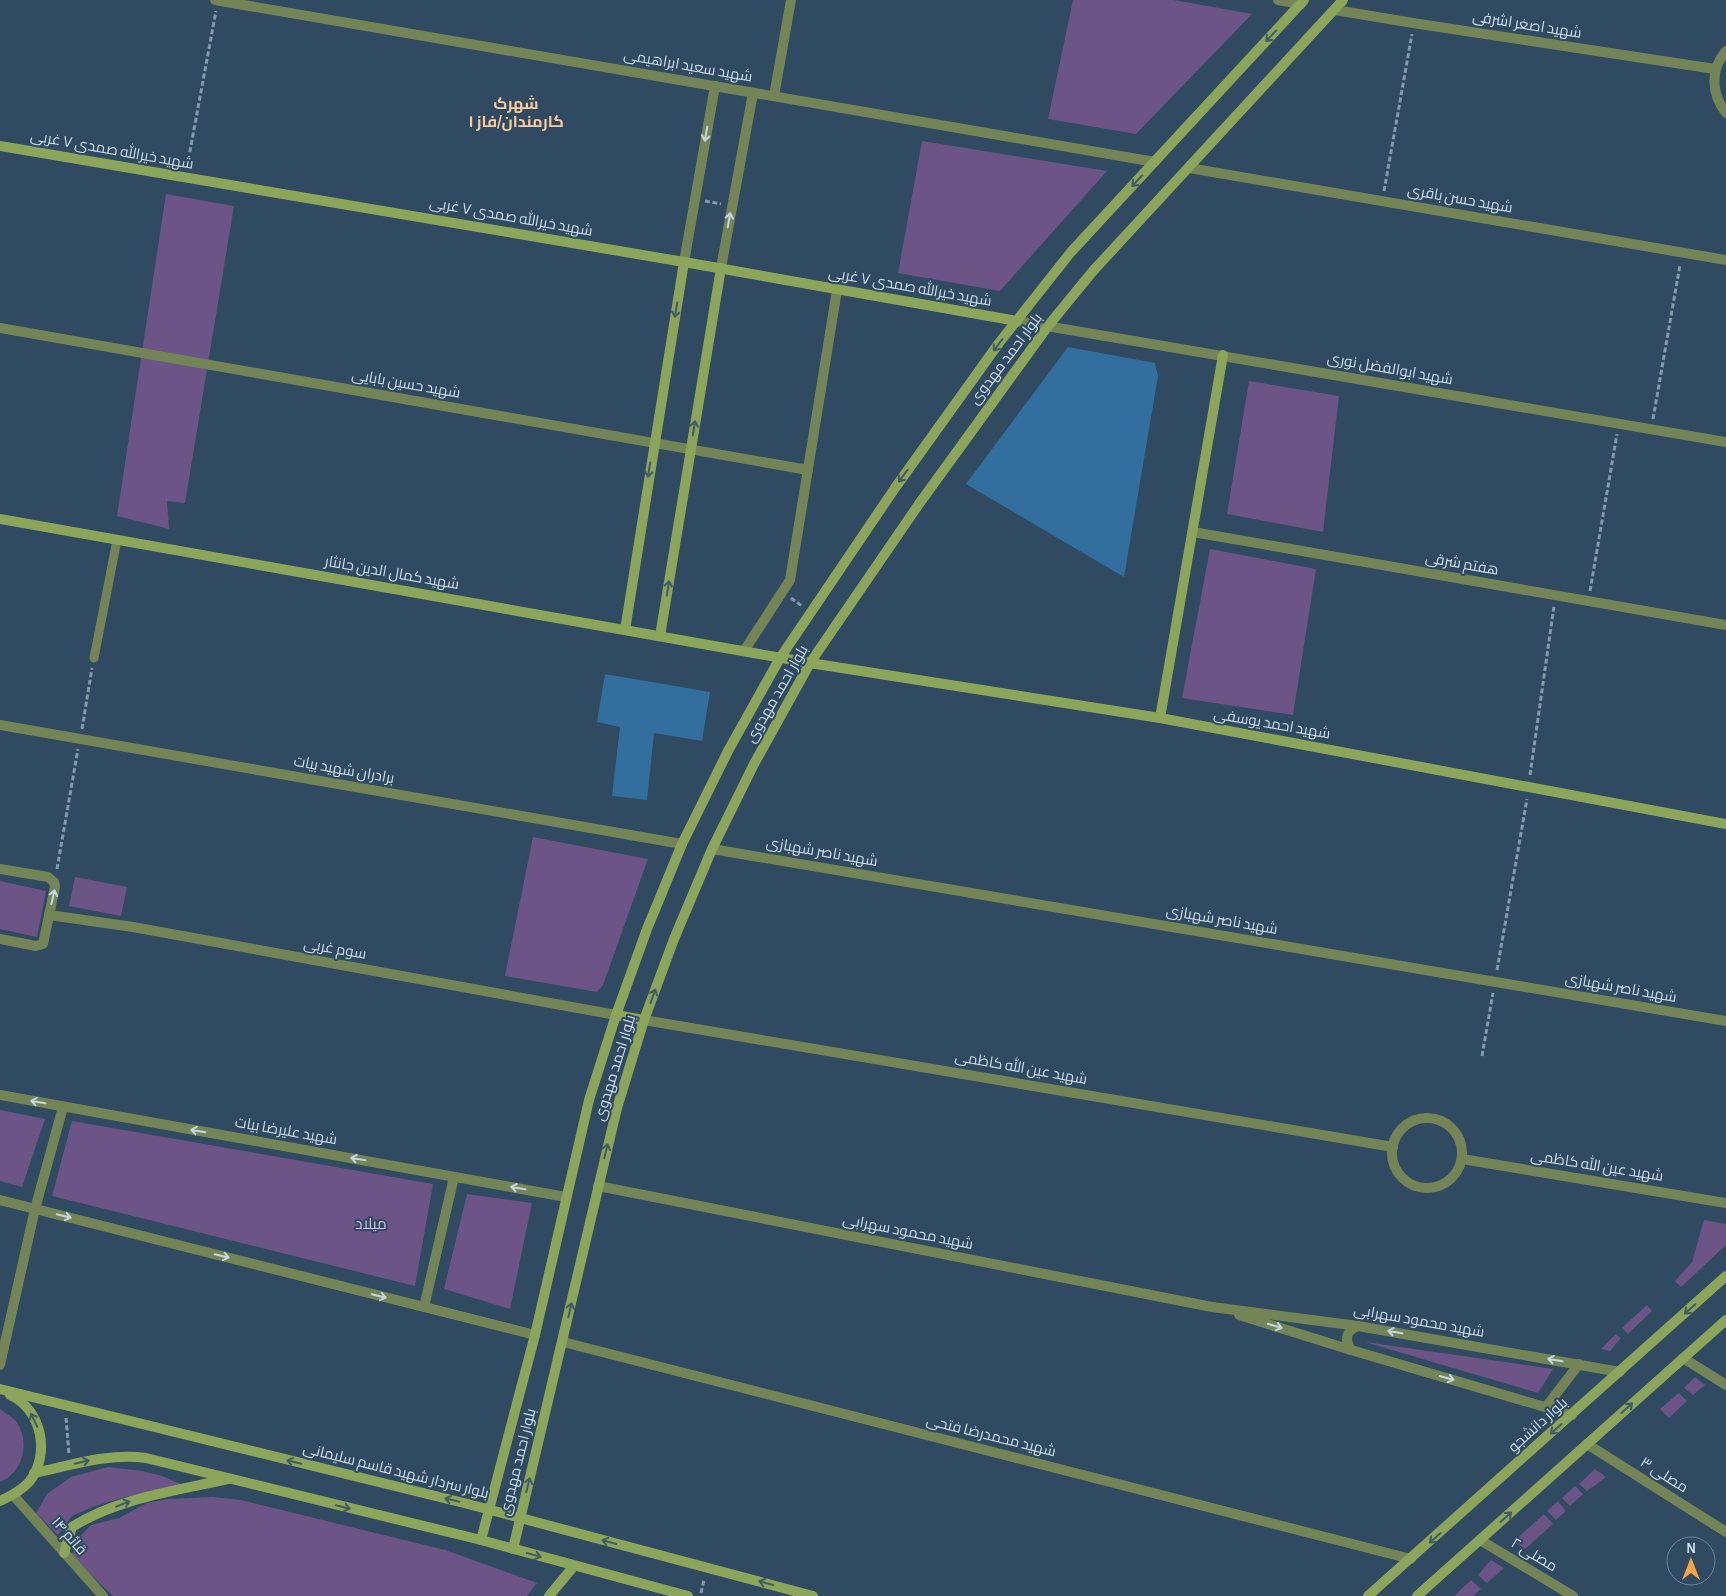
<svg xmlns="http://www.w3.org/2000/svg" width="1726" height="1596" font-family="'Alegreya Sans',Cairo,sans-serif">
<style>
.green{fill:#6c5486}
.building{fill:#326e9e}
.lines{fill:none;stroke-linecap:round;stroke-linejoin:round}
.path{stroke:#8499ab;stroke-width:3;stroke-dasharray:5 2.5;stroke-linecap:butt}
.lane{stroke:#738556;stroke-width:9}
.street{stroke:#738556;stroke-width:10}
.secondary{stroke:#8ba65a;stroke-width:10}
.oneway{stroke:#415c60}
.oneway2{stroke:#c6d5dd}
.labels{text-anchor:middle;dominant-baseline:central;stroke-width:4;stroke-linejoin:round;paint-order:stroke}
.street-label{font-size:15px;fill:#cfdeec;stroke:#2f4a61}
.park-label{font-size:15px;fill:#d8c1f6;stroke:#2f4a61}
.neighbourhood-label{font-size:16px;font-weight:bold;fill:#facb9d;stroke:#2f4a61}
</style>
<rect width="100%" height="100%" fill="#2f4a61"/>
<g class="green">
<path d="M1073 0H1174L1252 14 1136 134 1048 119Z"/>
<path d="M922 141 1107 171 1000 291 898 273Z"/>
<path d="M166 194 234 206 185 503 167 501 169 529 117 516Z"/>
<path d="M1249 381 1339 396 1323 532 1227 514Z"/>
<path d="M1210 549 1316 569 1293 715 1182 698Z"/>
<path d="M533 837 648 859 603 985 597 992 505 976Z"/>
<path d="M75 877 127 887 121 916 69 906Z"/>
<path d="M0 881 46 891 37 937 0 929Z"/>
<path d="M0 1110 45 1119 22 1187 0 1181Z"/>
<path d="M72 1121 433 1184 415 1286 52 1196Z"/>
<path d="M467 1194 532 1203 510 1309 444 1289Z"/>
<path d="M1704 1220 1726 1224V1245L1681 1287 1675 1281 1692 1262Z"/>
<path d="M1647 1305 1652 1311 1628 1334 1622 1328Z"/>
<path d="M1616 1334 1621 1338 1610 1351 1601 1349Z"/>
<path d="M1365 1342 1553 1369 1538 1393Z"/>
<path d="M1695 1377 1705 1385 1693 1395 1684 1388Z"/>
<path d="M1679 1393 1687 1401 1669 1418 1660 1409Z"/>
<path d="M0 1409C5 1413 12 1417 16 1421 31 1442 23 1473 0 1482Z"/>
<path d="M108 1467 142 1471 162 1476 190 1488 129 1496 95 1506 72 1516 58 1535 36 1513 47 1494 71 1477Z"/>
<path d="M1595 1469 1606 1477 1587 1491 1579 1484Z"/>
<path d="M1575 1486 1583 1494 1570 1506 1562 1498Z"/>
<path d="M213 1497 241 1500 445 1550 537 1583 527 1596H113L71 1556 79 1537 91 1525 119 1518 147 1503 168 1499Z"/>
<path d="M1558 1501 1566 1511 1556 1520 1547 1511Z"/>
<path d="M1544 1514 1553 1524 1525 1549 1514 1541Z"/>
<path d="M1491 1560 1504 1568 1487 1583 1478 1575Z"/>
<path d="M1471 1580 1481 1589 1473 1596H1454Z"/>
</g>
<g class="building">
<path d="M1068 347 1155 363 1158 376 1124 577 966 484Z"/>
<path d="M605 674 710 692 702 741 654 733 647 800 612 796 620 727 597 722Z"/>
</g>
<g class="lines">
<g class="path">
<path d="M187 167 216 11"/>
<path d="M1384 191 1412 34"/>
<path d="M705 201 721 204"/>
<path d="M1653 419 1680 265"/>
<path d="M1590 591 1617 434"/>
<path d="M791 598 802 606"/>
<path d="M82 729 92 668"/>
<path d="M1530 775 1554 606"/>
<path d="M57 869 78 749"/>
<path d="M1497 970 1527 799"/>
<path d="M1482 1056 1493 993"/>
<path d="M66 1418 69 1454"/>
<path d="M701 1593 704 1580"/>
</g>
<path class="lane" d="M94 658 117 540"/>
<g class="street">
<path d="M215 0 1155 162"/>
<path d="M1278 0 1301 4"/>
<path d="M1335 10 1413 23 1715 69"/>
<path d="M1726 51C1710 70 1711 93 1726 113"/>
<path d="M774 96 791 0"/>
<path d="M1189 168 1726 260"/>
<path d="M684 262 715 86"/>
<path d="M721 268 753 93"/>
<path d="M1017 321 1726 442"/>
<path d="M0 328 808 470"/>
<path d="M1193 532 1726 625"/>
<path d="M744 651 790 580 837 290"/>
<path d="M0 725 682 844"/>
<path d="M712 849 1726 1021"/>
<path d="M0 869 48 877 54 882 55 887 43 944 36 946 0 939"/>
<path d="M49 915 133 927 616 1015"/>
<path d="M644 1020 1393 1147"/>
<path d="M0 1095 566 1197"/>
<circle cx="1427" cy="1153" r="35"/>
<path d="M1462 1159 1726 1203"/>
<path d="M598 1186 1212 1307 1358 1326 1620 1372"/>
<path d="M0 1200 535 1335"/>
<path d="M424 1307 454 1177"/>
<path d="M1239 1315 1351 1350 1572 1415"/>
<path d="M563 1342 1411 1559"/>
<path d="M1351 1350C1344 1339 1346 1331 1358 1326"/>
<path d="M1683 1358 1726 1385"/>
<path d="M0 1365 35 1209 63 1107"/>
<path d="M1546 1407 1579 1364"/>
<path d="M1587 1444 1726 1532"/>
<path d="M13 1495 103 1596"/>
<path d="M1480 1540 1573 1596"/>
</g>
<g class="secondary">
<path d="M0 146 684 262 1017 321"/>
<path d="M0 519 810 663 1160 718 1726 824"/>
<path d="M625 630 684 262"/>
<path d="M660 636 721 268"/>
<path d="M1160 718 1223 355"/>
<path d="M616 1015 644 1020"/>
<path d="M0 1389 468 1504 813 1596"/>
<path d="M34 1473C72 1465 108 1453 146 1458L481 1540 688 1596"/>
<path d="M0 1501C11 1496 21 1491 29 1482 51 1455 42 1409 10 1395"/>
<path d="M481 1540 535 1335 589 1100 616 1015 647 929 682 844 728 751 780 658 895 488 999 343 1071 252 1304 0"/>
<path d="M513 1549 617 1108 644 1020 674 939 712 849 754 764 810 663 919 504 1048 326 1093 271 1343 0"/>
<path d="M64 1553 72 1527C118 1498 175 1491 228 1479"/>
<path d="M549 1596 574 1566"/>
<path d="M1368 1596 1726 1276"/>
<path d="M1417 1596 1726 1320"/>
</g>
</g>
<defs><path id="oneway-shaft" d="M-6 0H5M1.5-3L5.5 0L1.5 3" fill="none" stroke-width="1.6" stroke-linecap="round" stroke-linejoin="round" transform="scale(1.25)"/></defs>
<g class="oneway">
<use href="#oneway-shaft" transform="translate(1271 36) rotate(133)"/>
<use href="#oneway-shaft" transform="translate(1137 181) rotate(133)"/>
<use href="#oneway-shaft" transform="translate(676 310) rotate(99)"/>
<use href="#oneway-shaft" transform="translate(998 345) rotate(127)"/>
<use href="#oneway-shaft" transform="translate(694 428) rotate(-81)"/>
<use href="#oneway-shaft" transform="translate(649 470) rotate(99)"/>
<use href="#oneway-shaft" transform="translate(903 476) rotate(126)"/>
<use href="#oneway-shaft" transform="translate(668 588) rotate(-81)"/>
<use href="#oneway-shaft" transform="translate(653 996) rotate(-70)"/>
<use href="#oneway-shaft" transform="translate(606 1151) rotate(-77)"/>
<use href="#oneway-shaft" transform="translate(1690 1309) rotate(138)"/>
<use href="#oneway-shaft" transform="translate(570 1310) rotate(-77)"/>
<use href="#oneway-shaft" transform="translate(1627 1408) rotate(-42)"/>
<use href="#oneway-shaft" transform="translate(34 1420) rotate(-116)"/>
<use href="#oneway-shaft" transform="translate(1556 1429) rotate(138)"/>
<use href="#oneway-shaft" transform="translate(82 1462) rotate(-13)"/>
<use href="#oneway-shaft" transform="translate(294 1462) rotate(-166)"/>
<use href="#oneway-shaft" transform="translate(528 1485) rotate(-76)"/>
<use href="#oneway-shaft" transform="translate(452 1500) rotate(-166)"/>
<use href="#oneway-shaft" transform="translate(123 1504) rotate(-21)"/>
<use href="#oneway-shaft" transform="translate(343 1507) rotate(14)"/>
<use href="#oneway-shaft" transform="translate(1506 1517) rotate(-42)"/>
<use href="#oneway-shaft" transform="translate(1435 1538) rotate(138)"/>
<use href="#oneway-shaft" transform="translate(609 1542) rotate(-165)"/>
<use href="#oneway-shaft" transform="translate(534 1555) rotate(15)"/>
<use href="#oneway-shaft" transform="translate(766 1583) rotate(-165)"/>
</g>
<g class="oneway2">
<use href="#oneway-shaft" transform="translate(706 134) rotate(100)"/>
<use href="#oneway-shaft" transform="translate(729 220) rotate(-80)"/>
<use href="#oneway-shaft" transform="translate(53 897) rotate(-77)"/>
<use href="#oneway-shaft" transform="translate(38 1102) rotate(-170)"/>
<use href="#oneway-shaft" transform="translate(198 1131) rotate(-170)"/>
<use href="#oneway-shaft" transform="translate(358 1159) rotate(-170)"/>
<use href="#oneway-shaft" transform="translate(518 1188) rotate(-170)"/>
<use href="#oneway-shaft" transform="translate(64 1216) rotate(14)"/>
<use href="#oneway-shaft" transform="translate(222 1256) rotate(14)"/>
<use href="#oneway-shaft" transform="translate(379 1296) rotate(14)"/>
<use href="#oneway-shaft" transform="translate(1275 1326) rotate(17)"/>
<use href="#oneway-shaft" transform="translate(1395 1332) rotate(-170)"/>
<use href="#oneway-shaft" transform="translate(1555 1360) rotate(-170)"/>
<use href="#oneway-shaft" transform="translate(1447 1378) rotate(16)"/>
</g>
<g class="labels">
<g class="street-label">
<text transform="translate(1527 25) rotate(9)">شهید اصغر اشرفی</text>
<text transform="translate(688 66) rotate(10)">شهید سعید ابراهیمی</text>
<text transform="translate(112 150) rotate(10)">شهید خیرالله صمدی ۷ غربی</text>
<text transform="translate(1460 199) rotate(10)">شهید حسن باقری</text>
<text transform="translate(511 217) rotate(10)">شهید خیرالله صمدی ۷ غربی</text>
<text transform="translate(910 287) rotate(10)">شهید خیرالله صمدی ۷ غربی</text>
<text transform="translate(1006 359) rotate(-53)">بلوار احمد مهدوی</text>
<text transform="translate(1390 369) rotate(10)">شهید ابوالفضل نوری</text>
<text transform="translate(406 384) rotate(10)">شهید حسین بابایی</text>
<text transform="translate(1462 564) rotate(10)">هفتم شرقی</text>
<text transform="translate(392 573) rotate(10)">شهید کمال الدین جانثار</text>
<text transform="translate(777 694) rotate(-60)">بلوار احمد مهدوی</text>
<text transform="translate(1272 724) rotate(10)">شهید احمد یوسفی</text>
<text transform="translate(344 770) rotate(10)">برادران شهید بیات</text>
<text transform="translate(822 852) rotate(10)">شهید ناصر شهبازی</text>
<text transform="translate(1222 920) rotate(10)">شهید ناصر شهبازی</text>
<text transform="translate(335 949) rotate(10)">سوم غربی</text>
<text transform="translate(1621 988) rotate(10)">شهید ناصر شهبازی</text>
<text transform="translate(615 1068) rotate(-73)">بلوار احمد مهدوی</text>
<text transform="translate(1021 1068) rotate(10)">شهید عین الله کاظمی</text>
<text transform="translate(286 1131) rotate(10)">شهید علیرضا بیات</text>
<text transform="translate(1597 1166) rotate(9)">شهید عین الله کاظمی</text>
<text transform="translate(908 1232) rotate(11)">شهید محمود سهرابی</text>
<text transform="translate(1419 1321) rotate(10)">شهید محمود سهرابی</text>
<text transform="translate(1538 1425) rotate(-42)">بلوار دانشجو</text>
<text transform="translate(991 1436) rotate(14)">شهید محمدرضا فتحی</text>
<text transform="translate(518 1462) rotate(-76)">بلوار احمد مهدوی</text>
<text transform="translate(396 1471) rotate(14)">بلوار سردار شهید قاسم سلیمانی</text>
<text transform="translate(1664 1475) rotate(32)">مصلی ۳</text>
<text transform="translate(69 1536) rotate(49)">قائم ۱۴</text>
<text transform="translate(1534 1555) rotate(31)">مصلی ۲</text>
</g>
<g class="park-label">
<text x="371" y="1224">میلاد</text>
</g>
<g class="neighbourhood-label">
<text x="516" y="104">شهرک<tspan x="516" dy="18">کارمندان/فاز ۱</tspan></text>
</g>
</g>
<g transform="translate(1691 1561)"><circle r="24" fill="#2f4a61" stroke="#6f8599"/>
<path d="M0-4L9 19L0 12L-9 19Z" fill="#f6a246"/>
<text y="-8" font-size="14" font-weight="bold" text-anchor="middle" fill="#cfdeec">N</text>
</g>
</svg>
